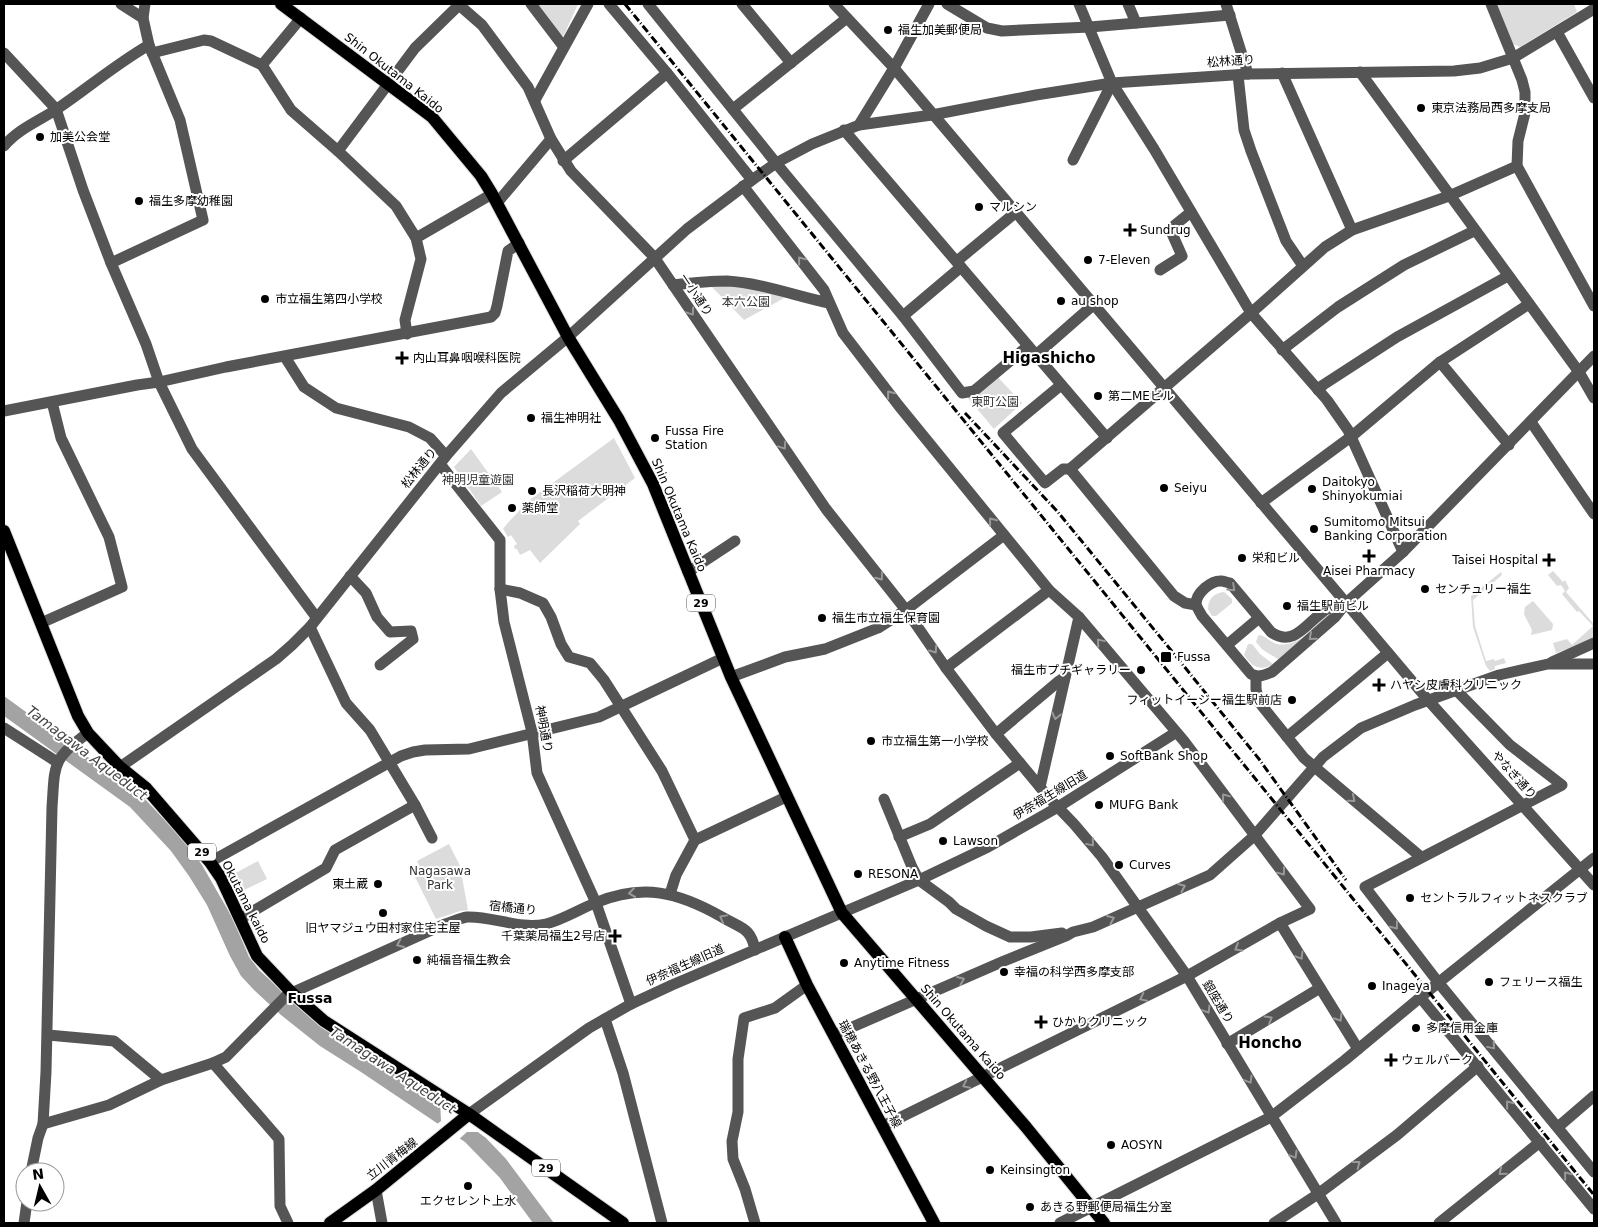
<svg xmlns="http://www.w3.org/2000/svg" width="1598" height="1227" font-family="'DejaVu Sans','Noto Sans JP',sans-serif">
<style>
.green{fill:#dcdcdc}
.water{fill:#a3a3a3}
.pier{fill:#fff}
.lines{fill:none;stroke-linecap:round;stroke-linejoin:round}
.major-casing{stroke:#dbdbdb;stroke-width:14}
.minor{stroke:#555;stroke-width:11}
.major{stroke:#000;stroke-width:12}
.rail{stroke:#000;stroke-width:3;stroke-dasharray:8 2.5 1 2.5;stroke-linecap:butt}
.oneway{stroke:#999}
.poi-dot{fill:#000;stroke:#fff;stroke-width:2}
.labels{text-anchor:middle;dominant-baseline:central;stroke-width:4;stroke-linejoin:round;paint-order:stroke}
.shield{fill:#fff;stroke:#4c4c4c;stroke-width:1}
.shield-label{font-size:11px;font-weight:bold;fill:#000}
.poi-label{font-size:12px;fill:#000;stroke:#fff;text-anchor:start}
.street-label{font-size:12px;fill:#000;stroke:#fff}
.park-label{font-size:12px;fill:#333;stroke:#fff}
.water-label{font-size:14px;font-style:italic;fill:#444;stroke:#fff}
.neighbourhood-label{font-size:14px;font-weight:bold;fill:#000;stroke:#fff}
.quarter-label{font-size:15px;font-weight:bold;fill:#000;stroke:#fff}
</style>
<rect width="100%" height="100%" fill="#fff"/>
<g class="green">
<path d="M537 4H578L564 35 561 36Z"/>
<path d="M1493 4H1574L1577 12 1520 47 1510 43Z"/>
<path d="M711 286 748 287 788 296 744 320Z"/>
<path d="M995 374 1022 403 994 429 968 398Z"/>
<path d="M614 438 635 478 578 521 580 524 540 563 530 550 520 555 517 549H515L514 546 517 544 511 535 508 537 503 529C510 519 518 514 524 504Z"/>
<path d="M471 449 502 492 481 506 454 467Z"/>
<path d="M1553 571 1563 582 1565 580 1569 588 1566 592 1592 622 1594 626V640L1556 653 1553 643 1567 639 1572 645 1593 626 1579 611 1577 612 1562 594 1565 591 1561 585 1557 586 1548 575Z"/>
<path d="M1501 572 1502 575 1473 600 1475 626 1486 661 1494 659 1495 661 1504 658 1506 663 1495 666V669L1490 671 1486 666 1473 627 1471 596Z"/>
<path d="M1224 592 1232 599V603L1216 616H1212L1208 609C1208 599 1214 593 1224 592Z"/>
<path d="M1533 601 1553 624 1552 630 1531 635 1532 630 1524 614 1525 607Z"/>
<path d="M1326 616H1329L1328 618 1278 659 1263 650 1256 642 1258 636 1260 635C1267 637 1270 642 1277 644 1298 648 1312 628 1326 616Z"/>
<path d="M1248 644H1252L1260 654 1273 664C1261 672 1251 666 1244 655Z"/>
<path d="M449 844 460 866 468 910 460 911 436 919 413 873 420 868 417 861Z"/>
<path d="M258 861 267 879 236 894 228 877Z"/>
</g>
<path class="water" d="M4 696 143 797 188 845 202 865 233 919 249 957 259 970 308 1015 434 1100 486 1138 506 1159 554 1223H533L500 1178 465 1142 361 1072 320 1046 281 1015 254 990 241 976 230 956 207 905 189 876 171 851 130 807 4 716Z"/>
<path class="pier" d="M440 1102 480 1132H467L458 1140 436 1125 441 1121Z"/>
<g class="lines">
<defs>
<g id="major">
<path d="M281 4 432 117 481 176 492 194 568 337 619 420 653 484 731 677 842 913 1026 1127 1104 1223"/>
<path d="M4 531 78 716 88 733 120 767 146 788 210 862 221 878 257 956 291 992 324 1021 469 1114 623 1223"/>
<path d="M785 937 807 985 934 1223"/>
<path d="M330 1223 376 1190 469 1114"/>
</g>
</defs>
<use href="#major" class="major-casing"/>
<g class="minor">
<path d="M121 4 143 18"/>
<path d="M458 4 482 25 528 87 551 139 571 171 654 257 826 509 906 610 946 668 996 734 1050 799 1074 824 1102 857 1187 976 1336 1223"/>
<path d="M531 4 563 46"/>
<path d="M609 4 667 73 752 180"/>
<path d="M648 4 776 163 903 316 962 393 974 391 1028 346"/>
<path d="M742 4 791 63"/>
<path d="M834 4 894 68 1428 700 1594 885"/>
<path d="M947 4 987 28 1002 31 1090 27 1230 15"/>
<path d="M1079 4 1112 83 1154 149 1251 313 1327 400 1348 430 1403 552"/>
<path d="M1128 4 1136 23"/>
<path d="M1226 4 1248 74"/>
<path d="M1491 4 1522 80 1525 92V113L1518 141 1517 166 1594 306"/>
<path d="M1557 32 1594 98"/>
<path d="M4 53 56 109 83 190 111 263 146 344 159 382 192 449 316 617"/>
<path d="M152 53 204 40 211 41 262 65 291 110 338 151 396 206 416 238 421 259 405 320 407 334"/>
<path d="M262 65 301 18"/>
<path d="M1360 72 1579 372 1594 398"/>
<path d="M1282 73 1352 230"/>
<path d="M1238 75 1244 130 1251 151 1286 241 1303 266"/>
<path d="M535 100 588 4"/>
<path d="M733 109 847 18"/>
<path d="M859 125 932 115 1036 95 1112 83 1248 74 1454 71 1480 68 1513 58 1594 9"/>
<path d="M844 130 1107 438"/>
<path d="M4 146C18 129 39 121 57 109 88 88 116 64 149 45"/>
<path d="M338 151 415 48 459 5"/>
<path d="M1073 160 1112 83"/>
<path d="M563 161 667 73"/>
<path d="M743 186 824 290 843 333 899 406 1049 590 1079 617 1184 741 1310 909 1280 923 1187 976 883 1126"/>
<path d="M497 203 551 139"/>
<path d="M416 238 492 194"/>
<path d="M957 261 1015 213"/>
<path d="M111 263 203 220 180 120 149 45 143 18 145 4"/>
<path d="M1160 270 1182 256 1170 229 1191 212"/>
<path d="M673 285C691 283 709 281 727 281 762 283 795 296 829 303"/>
<path d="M903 316 961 267"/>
<path d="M1282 350 1338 307 1404 265 1474 231"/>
<path d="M1036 355 1093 305"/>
<path d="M285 357 304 387 336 408 409 427 430 438 446 456"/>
<path d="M1440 362 1509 445"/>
<path d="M1061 385 1003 433 1045 483 1063 469H1070"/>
<path d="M1318 390 1323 385 1397 337 1508 276"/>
<path d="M4 411 137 385 159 382 226 367 491 317 495 313 497 306 508 251 519 243"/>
<path d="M1531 422 1594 514"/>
<path d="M440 464 500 540V589L504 622 532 732 537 773 596 903 631 1004"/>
<path d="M1261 503 1352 436 1440 362 1529 304"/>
<path d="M688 572 735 541"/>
<path d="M350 576 366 593 377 617 390 632 411 631 413 639 380 665"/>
<path d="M500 589 520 593 543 603 551 617 561 644 569 657 590 663 604 680 662 771 695 840"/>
<path d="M1346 603C1340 605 1332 606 1327 609 1308 620 1295 649 1271 632L1230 583C1229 583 1223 581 1222 581 1211 580 1196 593 1196 604 1197 608 1200 612 1202 616L1251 674C1259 678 1264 675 1272 672L1335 617 1346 603 1403 552 1594 356"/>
<path d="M1196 605 1185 603 1174 596 1070 469 1251 313 1325 247 1352 230 1449 196 1517 166"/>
<path d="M41 623 122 587 109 537 61 438 52 402"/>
<path d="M310 627 346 703 370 730 415 805 432 838"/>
<path d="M1227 645 1259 618"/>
<path d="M1552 662 1594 643"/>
<path d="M946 668 1049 590"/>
<path d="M1256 676V689L1259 702 1304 758 1421 857"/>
<path d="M731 677 785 657 825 649 878 628 906 610 1004 535"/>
<path d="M1455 689 1510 745 1562 785 1365 887 1438 982 1594 1172"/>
<path d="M4 728 57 762"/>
<path d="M996 734 1059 681 1065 677"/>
<path d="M1287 737 1388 653"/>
<path d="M120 767 276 659 292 645 310 627 446 456 501 393 568 337 687 229 752 180 776 163 812 144 859 125 894 68 929 4"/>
<path d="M1040 787 1079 617"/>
<path d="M884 799 912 867 919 880 949 902 956 909 986 926 1010 937H1031L1062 933"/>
<path d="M899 837 930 824 1020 763"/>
<path d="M210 862 401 756 413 752 425 750 469 749 599 717 723 658"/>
<path d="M670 894 676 875 695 840 786 797"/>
<path d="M240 919 326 868 335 850 415 805"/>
<path d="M1280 923 1358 1049"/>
<path d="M1420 997 1594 1209"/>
<path d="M605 1019 623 1073 662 1223"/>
<path d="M48 1035 114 1041 161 1080"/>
<path d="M834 1035 1004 961 1066 936 1073 932 1093 927 1210 875 1254 836 1323 757 1361 728 1415 705 1499 675 1548 664H1594"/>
<path d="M1227 1044 1320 988"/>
<path d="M213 1063 279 1139 280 1206 288 1223"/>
<path d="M469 1114 589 1028 631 1004 672 985 919 880 988 847 1058 807 1175 733"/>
<path d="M43 1124 109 1105 161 1080 213 1063 226 1057 287 995 445 924C452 922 460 918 467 917 493 916 520 930 546 924 562 920 580 909 595 903 643 883 678 892 722 917 740 928 751 927 755 950"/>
<path d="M1558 1127 1594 1096"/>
<path d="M31 1172 38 1138 43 1124 46 1072 52 807C55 766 51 759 88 733"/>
<path d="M376 1190 382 1223"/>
<path d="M24 1223 27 1202"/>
<path d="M755 1223 745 1189 733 1159 732 1141 738 1112V1059L744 1018 775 1008 807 985"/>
<path d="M1060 1223 1271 1117 1345 1060 1428 991 1594 858"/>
<path d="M1274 1223 1318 1194 1397 1135 1478 1066"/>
<path d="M1439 1223 1540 1142"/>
</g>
<use href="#major" class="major"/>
<g class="rail">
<path d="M625 4 1594 1195"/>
<path d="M965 413 1057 511 1170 649 1259 759 1346 880"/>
</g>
</g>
<defs><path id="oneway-chevron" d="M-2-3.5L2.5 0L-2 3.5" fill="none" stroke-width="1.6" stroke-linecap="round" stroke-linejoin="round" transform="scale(1.25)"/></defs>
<g class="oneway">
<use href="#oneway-chevron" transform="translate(801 260) rotate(-128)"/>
<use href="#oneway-chevron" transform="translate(691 312) rotate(56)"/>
<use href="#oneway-chevron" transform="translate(890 394) rotate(-128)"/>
<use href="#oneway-chevron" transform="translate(783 446) rotate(56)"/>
<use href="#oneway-chevron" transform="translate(992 521) rotate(-128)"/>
<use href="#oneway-chevron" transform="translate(880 577) rotate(52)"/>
<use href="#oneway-chevron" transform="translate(1232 588) rotate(43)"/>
<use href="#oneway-chevron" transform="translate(1312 637) rotate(139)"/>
<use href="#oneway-chevron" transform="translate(1100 642) rotate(-130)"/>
<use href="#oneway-chevron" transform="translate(934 650) rotate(55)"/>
<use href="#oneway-chevron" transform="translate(1056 716) rotate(103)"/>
<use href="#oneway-chevron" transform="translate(1225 797) rotate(-127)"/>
<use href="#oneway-chevron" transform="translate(1352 799) rotate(40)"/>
<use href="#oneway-chevron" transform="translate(1091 843) rotate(50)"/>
<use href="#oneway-chevron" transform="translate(1282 872) rotate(53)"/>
<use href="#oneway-chevron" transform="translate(1182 887) rotate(-24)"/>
<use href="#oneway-chevron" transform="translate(632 893) rotate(172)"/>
<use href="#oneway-chevron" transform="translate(723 918) rotate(-151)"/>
<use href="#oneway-chevron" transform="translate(1111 919) rotate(-24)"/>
<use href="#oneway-chevron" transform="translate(1395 926) rotate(52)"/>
<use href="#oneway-chevron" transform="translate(400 944) rotate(156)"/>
<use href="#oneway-chevron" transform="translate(1238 948) rotate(150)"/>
<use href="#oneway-chevron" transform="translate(1300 956) rotate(58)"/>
<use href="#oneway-chevron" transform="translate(961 980) rotate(-23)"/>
<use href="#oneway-chevron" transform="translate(1143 998) rotate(154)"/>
<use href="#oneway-chevron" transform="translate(1207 1010) rotate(59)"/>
<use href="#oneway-chevron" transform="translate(1339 1018) rotate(58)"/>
<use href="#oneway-chevron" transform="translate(1269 1019) rotate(-31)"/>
<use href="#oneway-chevron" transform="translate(1492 1046) rotate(50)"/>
<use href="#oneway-chevron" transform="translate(1249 1080) rotate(59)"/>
<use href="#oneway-chevron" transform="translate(966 1085) rotate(154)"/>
<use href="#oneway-chevron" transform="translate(1509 1104) rotate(-129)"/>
<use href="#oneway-chevron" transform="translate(1294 1155) rotate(59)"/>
<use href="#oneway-chevron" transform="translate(1357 1164) rotate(-37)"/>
<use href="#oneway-chevron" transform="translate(1502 1172) rotate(141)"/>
<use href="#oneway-chevron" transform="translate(1567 1175) rotate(-129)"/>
</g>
<g class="poi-dot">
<circle cx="888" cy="30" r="5"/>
<circle cx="1421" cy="108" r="5"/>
<circle cx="40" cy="137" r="5"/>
<circle cx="139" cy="201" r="5"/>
<circle cx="979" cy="207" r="5"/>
<path d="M1127.5 222.5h5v5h5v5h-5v5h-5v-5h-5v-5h5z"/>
<circle cx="1088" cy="260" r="5"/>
<circle cx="265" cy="299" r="5"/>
<circle cx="1061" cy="301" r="5"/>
<path d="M399.5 350.5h5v5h5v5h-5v5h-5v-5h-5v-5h5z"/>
<circle cx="1098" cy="396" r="5"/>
<circle cx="531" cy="418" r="5"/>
<circle cx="655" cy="438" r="5"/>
<circle cx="1164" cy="488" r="5"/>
<circle cx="1312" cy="489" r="5"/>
<circle cx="532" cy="491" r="5"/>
<circle cx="512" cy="508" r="5"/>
<circle cx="1314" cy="529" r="5"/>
<path d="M1366.5 548.5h5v5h5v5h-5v5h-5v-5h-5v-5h5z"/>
<circle cx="1242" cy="558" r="5"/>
<path d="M1546.5 552.5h5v5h5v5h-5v5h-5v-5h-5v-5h5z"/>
<circle cx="1425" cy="589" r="5"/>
<circle cx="1287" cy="606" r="5"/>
<circle cx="822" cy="618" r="5"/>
<rect x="1160" y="651" width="12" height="12" rx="2.5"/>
<circle cx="1141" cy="670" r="5"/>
<path d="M1376.5 677.5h5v5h5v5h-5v5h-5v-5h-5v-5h5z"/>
<circle cx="1292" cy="700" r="5"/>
<circle cx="871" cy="741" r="5"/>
<circle cx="1110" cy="756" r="5"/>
<circle cx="1099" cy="805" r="5"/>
<circle cx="943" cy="841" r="5"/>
<circle cx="1119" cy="865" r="5"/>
<circle cx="858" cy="874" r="5"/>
<circle cx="378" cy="884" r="5"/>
<circle cx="1410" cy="898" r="5"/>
<circle cx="383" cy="913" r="5"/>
<path d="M612.5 928.5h5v5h5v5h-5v5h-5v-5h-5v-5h5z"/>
<circle cx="417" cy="960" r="5"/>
<circle cx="844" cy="963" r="5"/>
<circle cx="1004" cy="972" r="5"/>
<circle cx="1489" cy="982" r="5"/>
<circle cx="1372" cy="986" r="5"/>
<path d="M1038.5 1014.5h5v5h5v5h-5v5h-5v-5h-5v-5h5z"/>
<circle cx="1416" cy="1028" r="5"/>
<path d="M1388.5 1052.5h5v5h5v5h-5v5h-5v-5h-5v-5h5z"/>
<circle cx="1111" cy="1145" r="5"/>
<circle cx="990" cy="1170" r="5"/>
<circle cx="468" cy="1186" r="5"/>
<circle cx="1030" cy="1207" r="5"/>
</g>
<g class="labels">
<g class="shield">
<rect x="687" y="594.5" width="28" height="17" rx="4"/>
<rect x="188" y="843.5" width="28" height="17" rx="4"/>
<rect x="532" y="1159.5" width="28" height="17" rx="4"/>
</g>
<g class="shield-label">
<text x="701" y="603">29</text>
<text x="202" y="852">29</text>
<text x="546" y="1168">29</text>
</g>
<g class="poi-label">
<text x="898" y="30">福生加美郵便局</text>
<text x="1431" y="108">東京法務局西多摩支局</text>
<text x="50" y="137">加美公会堂</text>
<text x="149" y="201">福生多摩幼稚園</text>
<text x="989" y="207">マルシン</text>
<text x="1140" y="230">Sundrug</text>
<text x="1098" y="260">7-Eleven</text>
<text x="275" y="299">市立福生第四小学校</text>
<text x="1071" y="301">au shop</text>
<text x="413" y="358">内山耳鼻咽喉科医院</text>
<text x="1108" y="396">第二MEビル</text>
<text x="541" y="418">福生神明社</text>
<text x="665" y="431">Fussa Fire<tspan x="665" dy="14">Station</tspan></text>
<text x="1322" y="482">Daitokyo<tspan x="1322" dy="14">Shinyokumiai</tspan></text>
<text x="1174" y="488">Seiyu</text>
<text x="542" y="491">長沢稲荷大明神</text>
<text x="522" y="508">薬師堂</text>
<text x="1324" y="522">Sumitomo Mitsui<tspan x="1324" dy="14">Banking Corporation</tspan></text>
<text x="1252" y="558">栄和ビル</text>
<text x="1538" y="560" text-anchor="end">Taisei Hospital</text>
<text x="1369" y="571" text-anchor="middle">Aisei Pharmacy</text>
<text x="1435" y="589">センチュリー福生</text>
<text x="1297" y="606">福生駅前ビル</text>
<text x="832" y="618">福生市立福生保育園</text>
<text x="1177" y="657">Fussa</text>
<text x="1131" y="670" text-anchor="end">福生市プチギャラリー</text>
<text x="1390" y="685">ハヤシ皮膚科クリニック</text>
<text x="1282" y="700" text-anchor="end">フィットイージー福生駅前店</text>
<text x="881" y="741">市立福生第一小学校</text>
<text x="1120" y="756">SoftBank Shop</text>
<text x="1109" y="805">MUFG Bank</text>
<text x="953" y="841">Lawson</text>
<text x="1129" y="865">Curves</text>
<text x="868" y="874">RESONA</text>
<text x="368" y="884" text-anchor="end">東土蔵</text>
<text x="1420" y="898">セントラルフィットネスクラブ</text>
<text x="383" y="928" text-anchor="middle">旧ヤマジュウ田村家住宅主屋</text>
<text x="605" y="936" text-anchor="end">千葉薬局福生2号店</text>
<text x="427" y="960">純福音福生教会</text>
<text x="854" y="963">Anytime Fitness</text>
<text x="1014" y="972">幸福の科学西多摩支部</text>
<text x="1499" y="982">フェリース福生</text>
<text x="1382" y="986">Inageya</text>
<text x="1052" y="1022">ひかりクリニック</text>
<text x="1426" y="1028">多摩信用金庫</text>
<text x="1401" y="1060">ウェルパーク</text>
<text x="1121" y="1145">AOSYN</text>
<text x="1000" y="1170">Keinsington</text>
<text x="468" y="1201" text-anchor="middle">エクセレント上水</text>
<text x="1040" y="1207">あきる野郵便局福生分室</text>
</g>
<g class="street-label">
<text transform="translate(1231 61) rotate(-4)">松林通り</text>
<text transform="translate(394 73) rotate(38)">Shin Okutama Kaido</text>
<text transform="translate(696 295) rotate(56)">一小通り</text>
<text transform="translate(419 468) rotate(-51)">松林通り</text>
<text transform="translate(679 515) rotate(67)">Shin Okutama Kaido</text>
<text transform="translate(544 729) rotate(79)">神明通り</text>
<text transform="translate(1514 775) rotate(48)">やなぎ通り</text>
<text transform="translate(1050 795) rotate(-31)">伊奈福生線旧道</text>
<text transform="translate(246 902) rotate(63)">Okutama kaido</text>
<text transform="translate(513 908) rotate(6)">宿橋通り</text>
<text transform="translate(685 965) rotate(-24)">伊奈福生線旧道</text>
<text transform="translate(1218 1002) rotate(59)">銀座通り</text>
<text transform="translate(963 1032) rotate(49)">Shin Okutama Kaido</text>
<text transform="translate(870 1074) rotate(62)">瑞穂あきる野八王子線</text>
<text transform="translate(392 1159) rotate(-38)">立川青梅線</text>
</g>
<g class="park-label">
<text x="746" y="302">本六公園</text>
<text x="995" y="402">東町公園</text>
<text x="478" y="480">神明児童遊園</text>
<text x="440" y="871">Nagasawa<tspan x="440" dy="14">Park</tspan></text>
</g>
<g class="water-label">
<text transform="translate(87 753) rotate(37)">Tamagawa Aqueduct</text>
<text transform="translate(393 1070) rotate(33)">Tamagawa Aqueduct</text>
</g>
<g class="neighbourhood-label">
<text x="310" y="998">Fussa</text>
</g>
<g class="quarter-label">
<text x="1049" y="358">Higashicho</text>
<text x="1270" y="1043">Honcho</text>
</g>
</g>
<rect width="1598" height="1227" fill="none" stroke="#000000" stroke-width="10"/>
<g transform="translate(40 1187) rotate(352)"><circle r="24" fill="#ffffff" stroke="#999999"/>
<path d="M0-4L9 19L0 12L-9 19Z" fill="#000000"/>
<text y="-8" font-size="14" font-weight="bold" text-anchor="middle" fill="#000000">N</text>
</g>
</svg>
